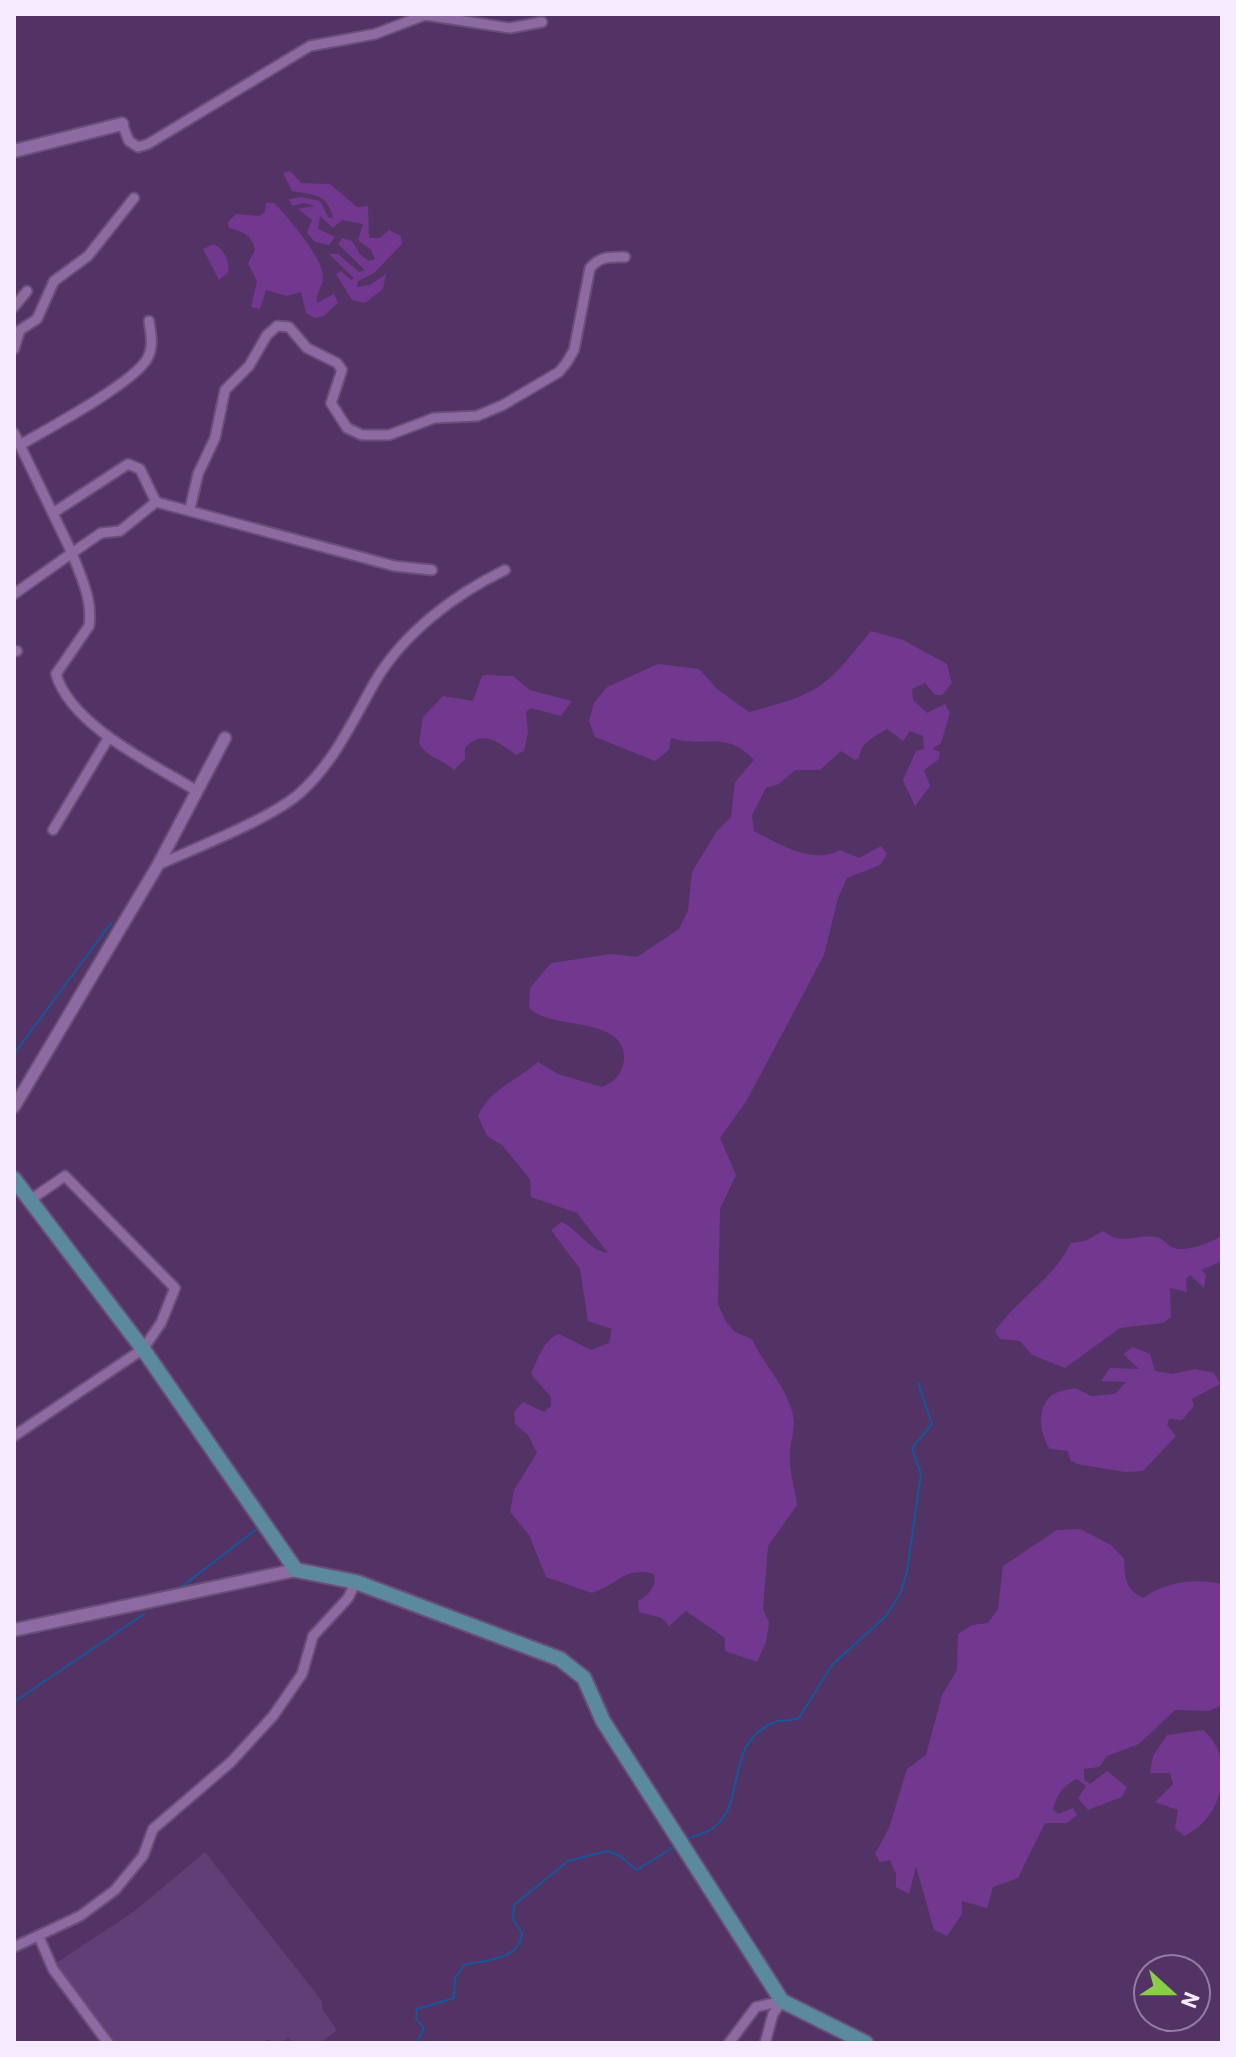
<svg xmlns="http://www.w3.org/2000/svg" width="1236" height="2057" font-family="Barlow,sans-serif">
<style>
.built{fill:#613e76}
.green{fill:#723890}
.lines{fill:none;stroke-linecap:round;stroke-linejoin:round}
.stream{stroke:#155899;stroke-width:2}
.minor-casing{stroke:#694f78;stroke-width:13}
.tertiary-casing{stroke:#694f78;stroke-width:15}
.secondary-casing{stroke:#694f78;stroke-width:16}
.primary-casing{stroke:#694f78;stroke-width:18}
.minor{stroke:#8d6aa2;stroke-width:9}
.tertiary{stroke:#8d6aa2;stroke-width:11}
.secondary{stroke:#8d6aa2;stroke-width:12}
.primary{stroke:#5b8a9f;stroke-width:14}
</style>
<rect width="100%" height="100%" fill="#533265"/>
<path class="built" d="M205 1852 322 2001 323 2010 337 2030 320 2043H293L289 2038 280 2043H271L269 2039 261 2043H113L53 1965 132 1913Z"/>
<g class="green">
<path d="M290 171 301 183 330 184 357 207 368 206 369 238H380L389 230 401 236 402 244 374 273 358 281 357 287 370 285 386 274 383 289 365 303 352 300 336 274 341 271 351 280 354 278 329 254H338L359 272 365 270 338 244 342 238 352 241 360 254 369 261 375 259 371 250 358 240 363 224 342 220 333 228 320 216 318 229 335 237 329 245 315 242 307 233 312 220 298 209 314 206 304 203 292 206 289 199 300 197 320 201 328 217 333 218C328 194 315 195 292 191L283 173Z"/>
<path d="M266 203H274C287 216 324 259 323 278 322 288 316 292 317 303L334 294 338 303 324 316 315 318 306 313 301 292 287 296 266 290 260 309 251 307 257 281 248 263 255 250C251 234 244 232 229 228L228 222 236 214 259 216 265 212Z"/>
<path d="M214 244C224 250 230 260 228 272L219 280 203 249Z"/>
<path d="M871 631 903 640 947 664 952 683 942 695H935L925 683 912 689 913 700 927 713 945 704 950 713 941 743 932 749 940 752 938 760 924 770 930 786 915 806 903 780 916 751 924 749 923 736 910 731 903 741 887 729C874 737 861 742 859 758L855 760 841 751 820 770H795L779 784 766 788 752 815 754 831C780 845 813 865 840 850L859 858 881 846 887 854 880 865 847 878 838 898 824 955 747 1100 720 1138 736 1175 720 1209 718 1304 726 1322 735 1332 752 1339C763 1364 784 1383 792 1411 797 1427 790 1439 790 1455 789 1472 795 1488 797 1505L768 1546 763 1609 769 1623 766 1642 757 1662 725 1651V1638L686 1611 669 1626 662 1618 639 1612 638 1601C649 1595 657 1586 654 1574 625 1566 617 1585 592 1593L546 1577 529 1535 510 1512 514 1490 537 1453 528 1435 515 1424 514 1412 523 1402 544 1412 551 1406V1397L531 1374C538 1359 543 1340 559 1334L591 1350 609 1343 612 1329 588 1321 580 1269 551 1230 562 1222C580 1231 588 1250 608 1253L577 1213 531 1197 530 1179 502 1145 487 1136 478 1116C492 1087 514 1083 538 1062L558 1074 602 1087C614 1082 622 1075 624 1060 627 1015 552 1031 529 1008L530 988 551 963 612 954 637 957 679 929 688 910 692 872 717 831 731 817 735 782 754 760C725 729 706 749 671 738L669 750 655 761 595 737 589 721 594 703 607 687 658 664 699 669 717 689 749 712C821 693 824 689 871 631Z"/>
<path d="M487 675 513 676 530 690 572 701 561 716 531 708 526 712 528 732 524 751 516 755C500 743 482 728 465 748V759L454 770C441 758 428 759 419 743L423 717 443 696 473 701 482 676Z"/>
<path d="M1103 1231C1123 1247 1136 1233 1157 1237 1164 1239 1168 1246 1174 1248 1186 1252 1212 1243 1222 1235V1261L1201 1270 1206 1275 1204 1288 1190 1275 1186 1279 1187 1292 1170 1288 1171 1317 1163 1323 1120 1328 1065 1368 1032 1355 1020 1341 1000 1339 995 1331C1019 1297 1052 1281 1071 1243L1085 1241Z"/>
<path d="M1133 1347 1150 1354 1155 1371 1173 1374 1195 1369 1214 1373 1220 1384 1192 1399 1194 1406 1182 1420 1169 1419 1167 1425 1176 1436 1143 1471 1125 1472 1077 1464 1070 1460 1068 1451 1050 1449C1040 1436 1036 1408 1051 1396 1057 1391 1067 1390 1075 1388L1091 1396 1115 1394 1126 1382 1101 1381 1110 1368 1139 1369 1123 1354Z"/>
<path d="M1080 1529 1111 1545 1124 1559C1125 1578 1125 1589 1143 1598 1166 1582 1195 1578 1222 1584V1705L1209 1711 1175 1710 1139 1744 1107 1756 1099 1767 1084 1769V1779L1090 1784 1107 1771 1127 1787 1122 1797 1088 1810 1078 1798 1086 1786 1077 1779C1064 1784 1056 1796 1053 1809L1058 1814 1073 1808 1077 1815 1067 1823H1045L1018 1878 993 1887 987 1908 962 1901V1914L947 1936 934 1930 916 1866 909 1894 896 1887V1874L890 1860 880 1862 875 1854 889 1828 907 1769 926 1755 942 1695 957 1670 958 1634 972 1625 988 1623 998 1609 1003 1566 1057 1530Z"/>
<path d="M1203 1730C1236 1756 1225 1818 1184 1836L1175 1828 1178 1810 1155 1802 1173 1784 1170 1773H1150L1153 1756 1167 1735Z"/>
</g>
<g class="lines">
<g class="stream">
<path d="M14 1054 111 923"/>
<path d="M180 1588 258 1528"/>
<path d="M14 1702 144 1614"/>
<path d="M687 1839C698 1835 713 1831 720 1822 745 1792 726 1742 775 1722 782 1720 792 1721 799 1718L832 1665 886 1616 900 1594 907 1572 921 1474 912 1448 932 1424 918 1383"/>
<path d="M417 2043 424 2028 416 2018 417 2009 454 1998 455 1978 464 1965C483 1960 520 1961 522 1933L513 1919 514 1905 568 1861 607 1851 620 1856 637 1870 674 1847"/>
</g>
<defs>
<g id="minor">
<path d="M122 124 129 141 138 147 148 144 310 46 375 34 425 15 510 28 542 22"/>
<path d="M14 307 27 291"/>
<path d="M14 349 20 330 37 319 54 281 88 256 134 198"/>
<path d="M14 433 72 553 14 594"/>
<path d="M16 443 20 445C49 428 132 384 147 359 154 347 151 334 149 321"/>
<path d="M190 509 198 474 215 438 225 390 249 366 267 335 277 326 289 327 307 348 337 363 342 370 331 403 347 428 362 435H389L434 418 477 416 503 405 559 372 567 362 574 350 590 268C600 256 610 257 625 257"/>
<path d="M53 513 128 464 140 469 156 502"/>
<path d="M14 651H17"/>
<path d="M197 791C153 764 71 726 56 674L89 626C93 600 81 577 72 553L101 533 120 531 156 502 394 566 432 570"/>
<path d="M53 830 109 737"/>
<path d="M158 865C195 848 273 818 301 792 335 761 353 720 376 680 405 632 455 594 505 570"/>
<path d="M14 1436 143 1349 161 1323 175 1288 65 1176 30 1200"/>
<path d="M39 1937 53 1969 108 2043"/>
<path d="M14 1947 80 1916 115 1890 143 1856 153 1829 231 1762 273 1716 302 1674 313 1636 348 1598 356 1582"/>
<path d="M729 2043 756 2007 782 2001 773 2014 765 2043"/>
</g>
<path id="tertiary" d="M14 1107 158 865 225 738"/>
<g id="secondary">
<path d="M14 151 122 124"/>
<path d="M14 1630 296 1570"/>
</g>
<path id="primary" d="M14 1179 143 1349 296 1570 356 1582 560 1659 584 1678 603 1721 782 2001 866 2043"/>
</defs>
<use href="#minor" class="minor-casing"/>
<use href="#tertiary" class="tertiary-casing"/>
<use href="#secondary" class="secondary-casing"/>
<use href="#primary" class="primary-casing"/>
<use href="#minor" class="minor"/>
<use href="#tertiary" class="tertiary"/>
<use href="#secondary" class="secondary"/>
<use href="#primary" class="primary"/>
</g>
<rect width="1236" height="2057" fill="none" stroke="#f6ebfe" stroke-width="32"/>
<g transform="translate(1172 1993) rotate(111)"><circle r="38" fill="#533265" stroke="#947ca2" stroke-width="2"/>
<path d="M0-6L14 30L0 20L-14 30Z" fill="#8ace47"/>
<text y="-12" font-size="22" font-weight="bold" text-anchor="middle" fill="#f6ebfe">N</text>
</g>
</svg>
